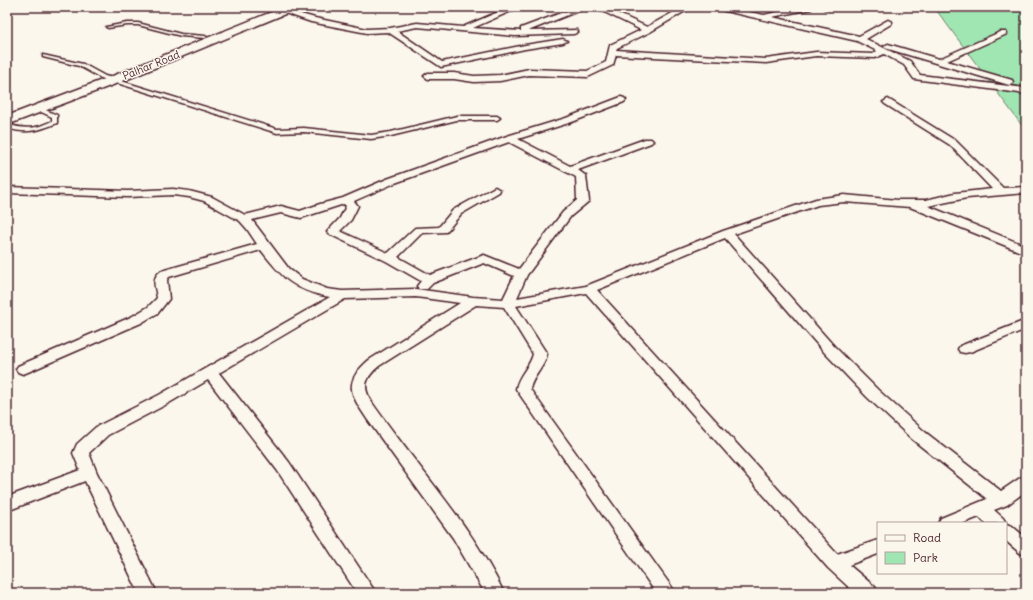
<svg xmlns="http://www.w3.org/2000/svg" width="1033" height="600" font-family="Delius,sans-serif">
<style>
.green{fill:#a0e6b2;stroke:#75826e}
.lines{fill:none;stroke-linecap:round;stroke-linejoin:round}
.lane-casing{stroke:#4a1f2b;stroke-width:3}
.street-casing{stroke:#4a1f2b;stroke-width:3}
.secondary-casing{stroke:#4a1f2b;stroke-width:3}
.lane{fill:#fbf7ec;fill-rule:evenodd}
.street{fill:#fbf7ec;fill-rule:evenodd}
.secondary{fill:#fbf7ec;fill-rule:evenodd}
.labels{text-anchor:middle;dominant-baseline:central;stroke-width:3;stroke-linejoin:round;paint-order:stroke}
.far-street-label{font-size:11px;fill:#4a1f2b;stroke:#fbf7ec}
</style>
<rect width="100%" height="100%" fill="#fbf7ec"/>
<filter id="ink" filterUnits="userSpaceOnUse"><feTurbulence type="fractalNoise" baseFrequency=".025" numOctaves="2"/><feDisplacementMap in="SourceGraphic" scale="8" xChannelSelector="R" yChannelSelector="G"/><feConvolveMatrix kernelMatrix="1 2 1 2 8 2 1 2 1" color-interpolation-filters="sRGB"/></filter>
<g filter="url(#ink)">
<path class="green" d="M934 7H1026V131Z"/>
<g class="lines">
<defs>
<g id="lane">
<path d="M127 23H138L181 34 205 36 207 37 205 38 181 36 138 25H127L108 28 106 27Z"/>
<path d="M43 55 83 64 105 76 277 129 304 128 371 135 391 132 457 116H497L500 118 497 120H457L391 136 371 139 304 132 277 133 101 78 79 66 43 57Z"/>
<path d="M37 108H41L57 115V123C38 131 26 134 7 128V124C26 130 35 129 52 121V117L37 110Z"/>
</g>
<g id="street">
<path d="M510 7H520L473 28 521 31V28L577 7H588L528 31 577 30 578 32 574 34 515 36 417 27 397 31 442 62 525 45 563 39 567 41 563 43 525 49 441 67 388 32 367 33 311 22 279 11 283 9 315 18 367 29 390 28 417 23 463 27Z"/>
<path d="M594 7H604L647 27 683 7H692L650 32 617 48 616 50 766 59 816 52 873 54 877 51 857 41 716 9 712 7H726L764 15 798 7H812L811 9 772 17 859 36 888 20 892 22 891 24 866 39 910 61 920 75 1026 88V94L914 79 904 65 884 54 875 58 816 56 766 63 616 55 613 65 588 77 529 75 500 81 474 82 454 79H428L424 76 428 73H454L474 76 500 75 529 69 587 71 606 62 610 45 641 30Z"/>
<path d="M821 7H858L854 9H825Z"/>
<path d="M1000 32H1006L1007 34 947 61 1012 80 1013 82 1009 85 885 48 884 46 888 44 939 59Z"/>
<path d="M621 97 624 98 626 100 624 102 572 122 518 139 570 166 645 139H651L653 141 651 143 578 170 586 176 589 201 571 216 527 275 517 298 586 286 723 231 816 199 844 195 898 200H926L955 193 992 189 950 145 885 104 883 102 888 99 956 141 1003 188 1026 187V193L967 198 928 206 1026 246V254L910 207 844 202 818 205 734 234 834 346 878 390 925 432 1001 491 1020 478 1026 476V491L1007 505 994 510 1003 518 1006 523H985L979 517 964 523H938L941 518 987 499 913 440 867 397 824 352 725 238 597 290 837 554 878 540V554L849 565 875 587 877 593H855L828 568 586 293 516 306 547 354C545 367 533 375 530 389L676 593H656L516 389C518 375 530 367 533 354L504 307 476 305 379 366C364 379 362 387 373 404 417 467 471 524 504 593H485L453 538 367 419C350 394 343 382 369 360L460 303 416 297 345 299 219 373 289 462 376 593H357L277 470 208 380 169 403 108 435 89 453 97 473 157 593H139L85 481 7 511V497L80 470 73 453 77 444 96 427 159 395 330 297C294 291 282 277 261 250L169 277 167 280 169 299 158 313 141 323 28 372 23 374 18 372 16 369 18 366 131 317 148 307 157 298C156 288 150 279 161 271L257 244 247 229 240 221 204 201 189 197 173 195 128 197 7 193V187L128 191 173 189 189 191 212 197 245 215 281 206 300 211 320 204 343 198 387 179 507 136 566 118ZM509 142 576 177 577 200 563 212 519 269 484 255 430 275 398 257 422 233 446 232 461 214 499 192 500 190 495 187 453 210 439 227 415 228 388 253 340 231 351 220 358 206 354 201 395 183ZM344 204 346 206 340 218 327 232 329 234 386 261 421 281 417 286 419 289H427L433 283 484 263 514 276 503 299 473 297 416 289 342 291 327 289 302 279 289 269 252 220 281 213 301 218Z"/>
<path d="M1026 320V329L970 352 965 353 960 352 958 349 960 346Z"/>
<path d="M1006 524 1012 526 1026 538V555L1020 553 1006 541Z"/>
</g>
<path id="secondary" d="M284 7H298L297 9 118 83 7 125V116L110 77Z"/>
</defs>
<use href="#lane" class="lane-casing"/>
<use href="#street" class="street-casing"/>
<use href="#secondary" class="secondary-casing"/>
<use href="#lane" class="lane"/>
<use href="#street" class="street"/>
<use href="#secondary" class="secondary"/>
</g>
</g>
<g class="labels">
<g class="far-street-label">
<text transform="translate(151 65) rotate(-22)">Palhar Road</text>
</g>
</g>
<rect width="1033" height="600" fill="none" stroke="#fbf7ec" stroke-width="24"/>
<rect x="12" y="12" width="1009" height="576" fill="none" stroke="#4a1f2b" stroke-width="1.5" filter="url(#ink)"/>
<rect x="877" y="522" width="130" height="52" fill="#fbf7ec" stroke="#b4a19f"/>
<rect x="885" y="535" width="20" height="6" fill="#fbf7ec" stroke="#b4a19f"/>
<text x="913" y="542" font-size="12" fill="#4a1f2b">Road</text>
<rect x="885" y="552" width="20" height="12" fill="#a0e6b2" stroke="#b4a19f"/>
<text x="913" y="562" font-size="12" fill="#4a1f2b">Park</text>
</svg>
